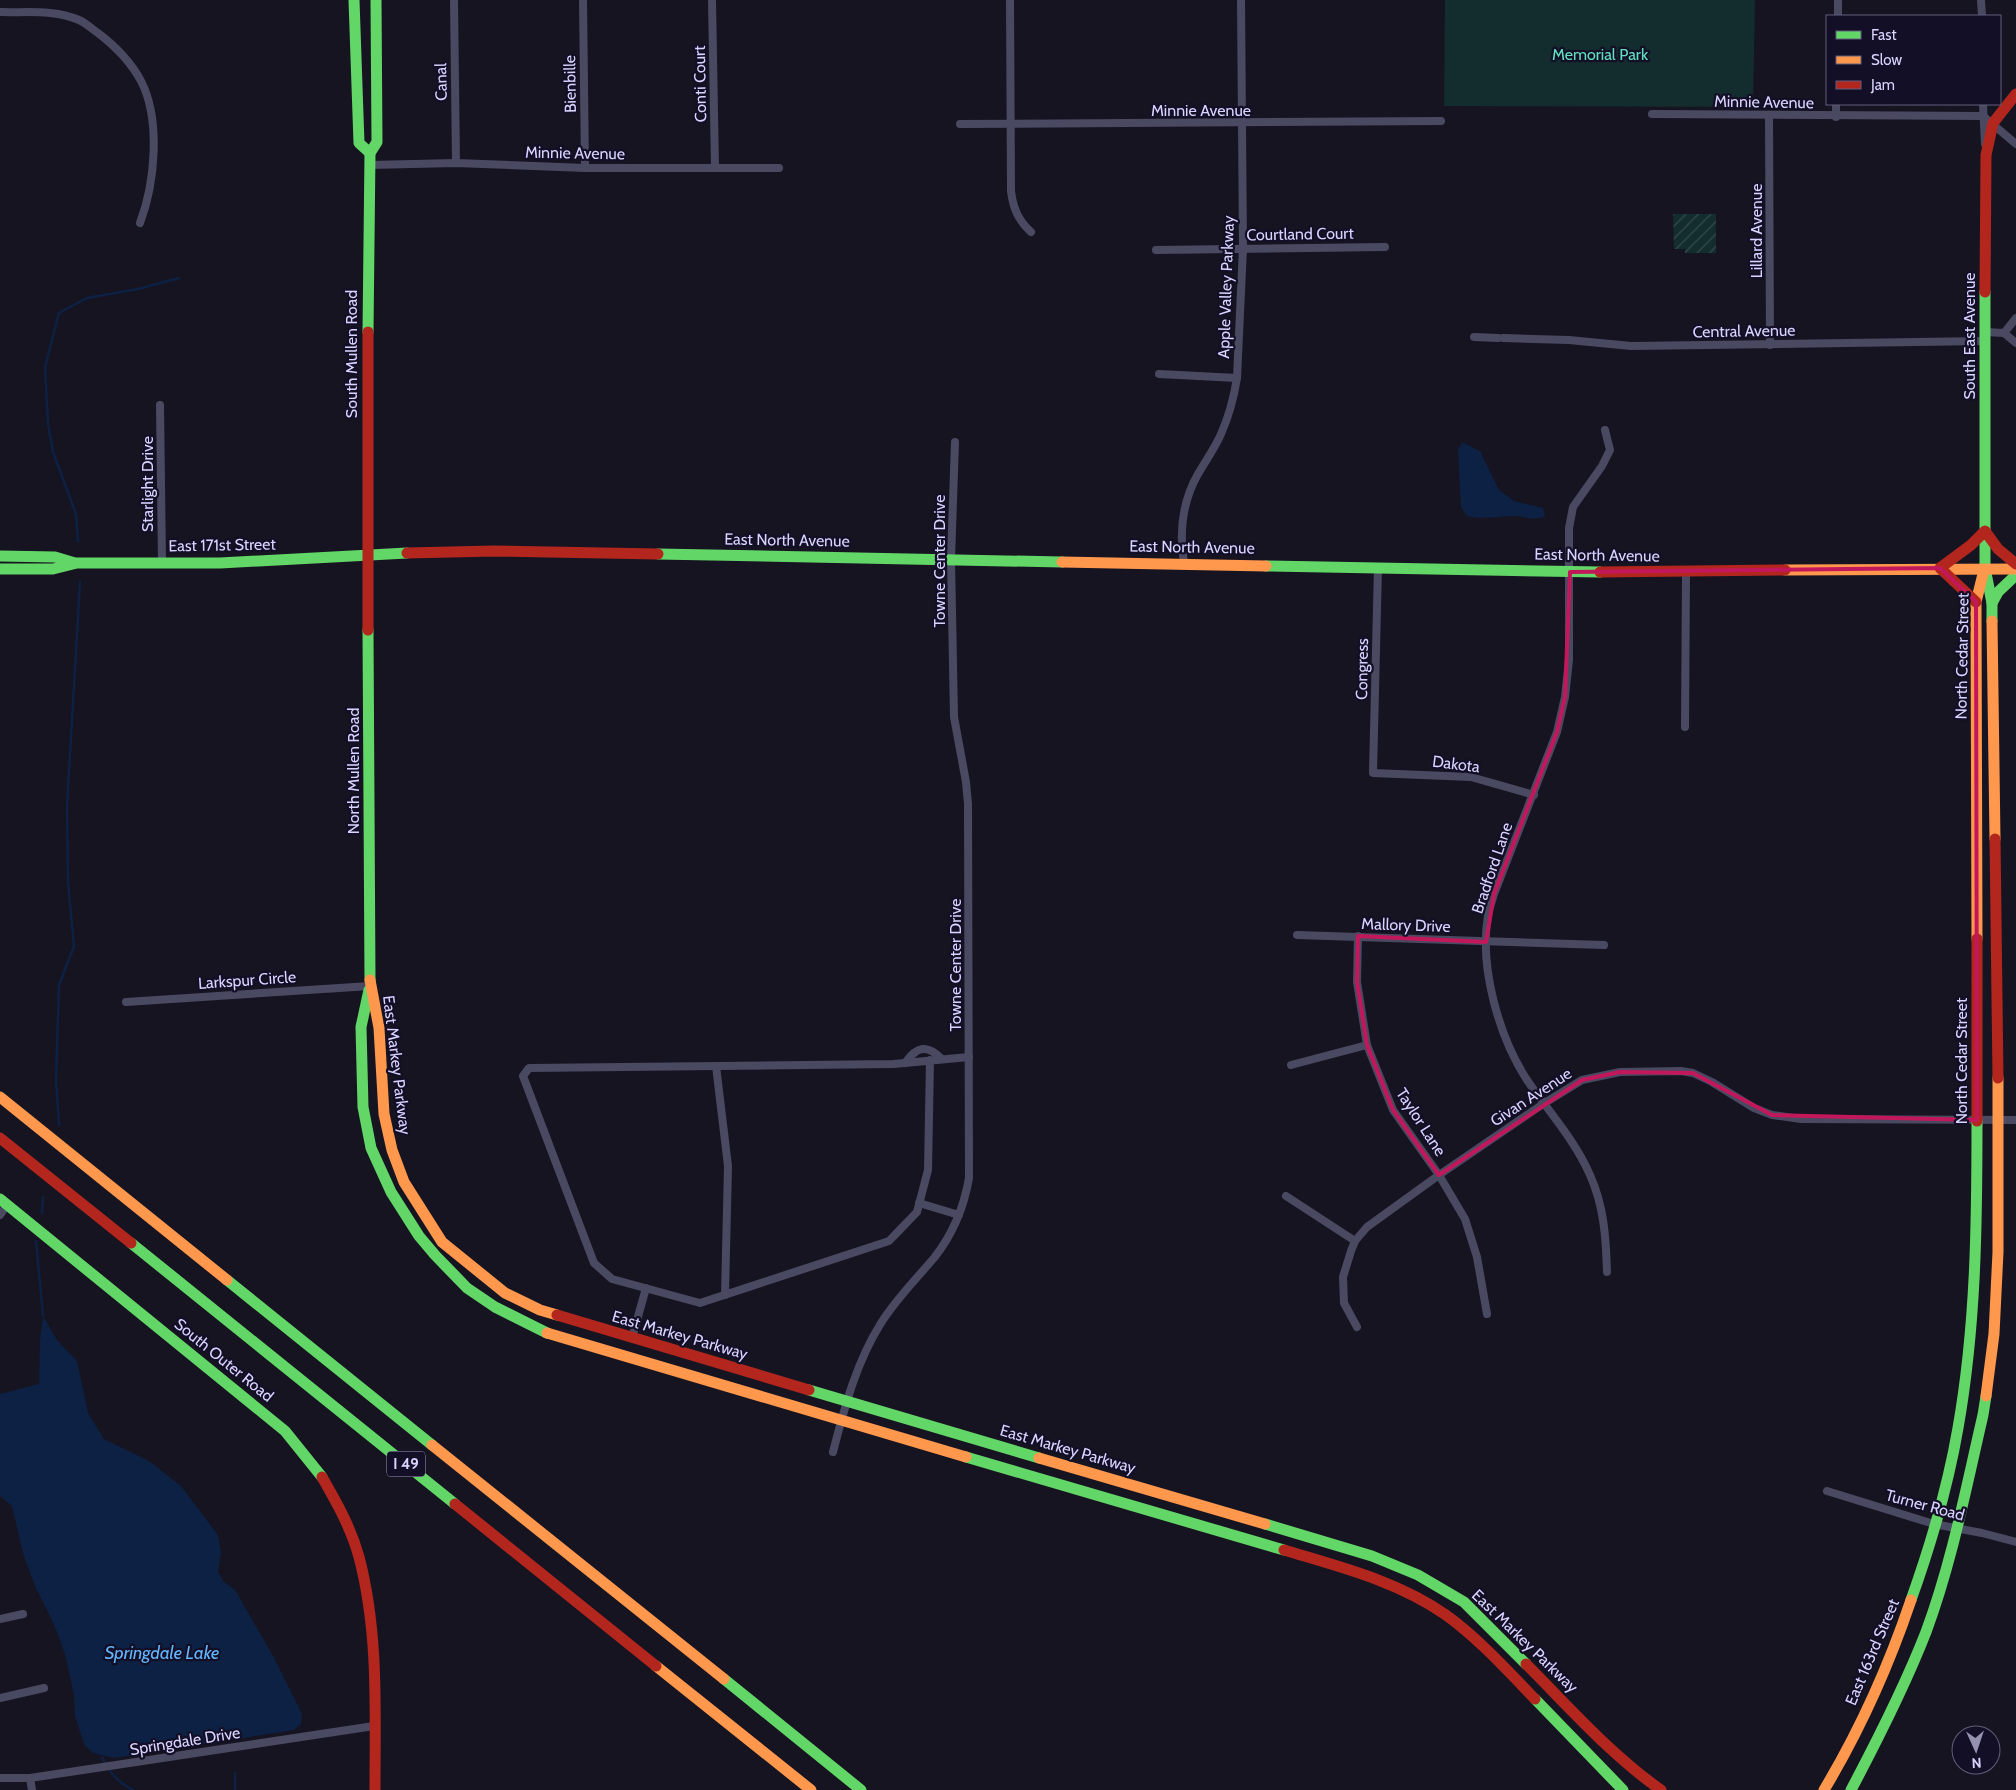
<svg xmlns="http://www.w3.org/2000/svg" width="2016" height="1790" font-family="Cabin,sans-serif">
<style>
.park{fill:#132c2d}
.garden{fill:url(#garden-furrows)}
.water{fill:#0d2144}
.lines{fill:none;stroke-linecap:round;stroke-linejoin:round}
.stream{stroke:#0d2144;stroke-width:2.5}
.street{stroke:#4a4962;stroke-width:8}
.fast{stroke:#63d668;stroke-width:11}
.slow{stroke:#ff974d;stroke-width:11}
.jam{stroke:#b3261e;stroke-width:11}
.marked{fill:none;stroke:#c2185b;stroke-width:4;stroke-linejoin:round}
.labels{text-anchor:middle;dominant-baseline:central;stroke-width:4.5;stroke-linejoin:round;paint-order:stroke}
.shield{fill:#130f26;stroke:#9e99be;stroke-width:1}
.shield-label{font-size:15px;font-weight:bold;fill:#d9d4ff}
.park-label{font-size:16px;fill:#5fe0c0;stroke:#130f26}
.street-label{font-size:16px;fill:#d9d4ff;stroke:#130f26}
.water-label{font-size:18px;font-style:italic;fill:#62b6ff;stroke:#130f26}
</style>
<defs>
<pattern id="garden-furrows" width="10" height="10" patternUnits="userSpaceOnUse" patternTransform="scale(1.25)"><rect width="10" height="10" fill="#132c2d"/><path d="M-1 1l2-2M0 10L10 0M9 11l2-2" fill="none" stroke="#354a4c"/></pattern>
</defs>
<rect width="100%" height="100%" fill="#161421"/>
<path class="park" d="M1445 0H1755L1753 107 1444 106Z"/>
<path class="garden" d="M1673 214H1716V253H1685V249H1674Z"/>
<g class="water">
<path d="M1462 442 1480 451 1499 490 1514 501 1543 508 1545 516C1533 522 1526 516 1514 516 1498 516 1484 520 1467 516L1461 507 1458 450Z"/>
<path d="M43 1316 57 1340 77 1361 88 1413 104 1439 149 1461 181 1486 218 1535 221 1553 218 1572 223 1581 235 1590 273 1656 302 1714 301 1724 294 1730 114 1758 93 1753 85 1746 75 1716 74 1695 65 1654 54 1624 35 1586 23 1553 12 1506 0 1496V1394L39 1384 40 1340Z"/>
</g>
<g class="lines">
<g class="stream">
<path d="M78 542 76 514 53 452 48 424 45 367 59 313 87 298 138 289 179 278"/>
<path d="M59 1125 56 1080 59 985 74 946 68 882 67 806 80 582"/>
<path d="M42 1213 43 1197"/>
<path d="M36 1241 43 1316"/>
<path d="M102 1757C111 1774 116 1781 133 1790"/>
<path d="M235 1773V1790"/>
</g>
<g class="street">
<path d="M454 0 456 163"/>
<path d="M583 0 585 168"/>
<path d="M712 0 715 168"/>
<path d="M1010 0 1011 191C1013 208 1018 220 1031 232"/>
<path d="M1981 0 1982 16"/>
<path d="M0 12C25 13 55 9 79 20 86 23 92 29 98 33 115 46 131 62 141 81 161 120 155 183 140 223"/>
<path d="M1838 16V0"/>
<path d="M1983 104 1985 144"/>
<path d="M1652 114 1983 116 2016 144"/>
<path d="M1769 116 1770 345"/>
<path d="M1836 117V104"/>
<path d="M960 124 1441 121"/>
<path d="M369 165 456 163 585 168H779"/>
<path d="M1156 250 1385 247"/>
<path d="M1985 332 2004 333 2016 318"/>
<path d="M2004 333 2016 343"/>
<path d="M1474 337 1498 338"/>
<path d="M1503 338 1569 340 1631 346 1985 341"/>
<path d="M1159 374 1237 378"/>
<path d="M160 405 162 563"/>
<path d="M1605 430 1610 450 1602 466 1573 507 1569 528V660L1565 697 1557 732 1494 894C1492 901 1489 909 1488 916 1479 967 1499 1037 1527 1080 1548 1111 1575 1140 1590 1175 1604 1206 1606 1238 1607 1272"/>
<path d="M1184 563C1179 532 1182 502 1198 474 1206 460 1215 448 1221 434 1229 416 1234 397 1237 378L1243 248 1241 0"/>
<path d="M1378 567 1373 773 1471 777 1534 795"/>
<path d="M1685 727 1686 573"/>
<path d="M1297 935 1604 945"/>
<path d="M1358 936 1357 982 1367 1045 1393 1110 1439 1175 1465 1219 1477 1257 1487 1314"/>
<path d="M126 1002 370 986"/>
<path d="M930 1060 928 1170 917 1212 889 1241 700 1303 612 1279 594 1263 523 1076 529 1068 894 1064 969 1057"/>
<path d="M905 1063C917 1046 927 1044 942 1059"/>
<path d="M1291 1065 1367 1045"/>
<path d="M716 1066 728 1166 725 1295"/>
<path d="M1286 1196 1355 1241"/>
<path d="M919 1203 959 1215"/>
<path d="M0 1215 7 1205"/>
<path d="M1357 1327 1344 1303 1343 1277 1351 1251 1355 1241 1367 1227 1439 1175 1543 1104 1582 1080 1620 1072 1681 1071 1693 1073 1712 1082 1754 1108 1772 1115 1801 1119 2016 1120"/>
<path d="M632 1338 646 1288"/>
<path d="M833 1452C845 1406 856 1363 881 1323 896 1299 916 1279 934 1258 953 1234 964 1207 969 1178L968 804 966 782 954 717 951 559 955 442"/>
<path d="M1827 1491 1934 1524 1982 1533 2016 1542"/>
<path d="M0 1619 23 1614"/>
<path d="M0 1698 44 1688"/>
<path d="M0 1778H30L374 1726"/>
<path d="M30 1778 32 1790"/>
</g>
<g class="fast">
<path d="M354 0 359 143 370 153"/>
<path d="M1985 292V568L1992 603V621"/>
<path d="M368 332 370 153 377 142 376 0"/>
<path d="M658 554 1062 562"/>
<path d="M0 556 55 557 75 563"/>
<path d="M1266 566 1600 572"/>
<path d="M0 569H53L77 563H220L407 553"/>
<path d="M1992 603 1998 592 2016 575"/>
<path d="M368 630 370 980"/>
<path d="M369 990 361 1027 363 1107 371 1148 391 1192 419 1236 435 1255 467 1288 495 1307 547 1333"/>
<path d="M0 1199 285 1431 322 1477"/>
<path d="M131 1243 455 1504"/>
<path d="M227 1280 432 1445"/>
<path d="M809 1390 1039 1458"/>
<path d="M966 1457 1284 1550"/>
<path d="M1265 1524 1372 1556 1418 1575 1464 1602 1526 1664"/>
<path d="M1911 1600C1931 1544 1948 1486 1958 1428 1976 1326 1977 1224 1977 1121"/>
<path d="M724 1679 861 1790"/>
<path d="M1535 1699 1623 1790"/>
<path d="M1851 1790C1878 1739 1905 1686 1926 1632 1952 1562 1966 1488 1983 1415L1986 1396"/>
</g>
<g class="slow">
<path d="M1062 562 1266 566"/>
<path d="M1785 570 2016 569"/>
<path d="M1992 621 1995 839"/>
<path d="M1977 939 1976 602 1984 570"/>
<path d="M370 980 379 1028 384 1114 392 1150 404 1182 442 1242 505 1293 540 1310 557 1315"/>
<path d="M0 1097 227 1280"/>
<path d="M547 1333 966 1457"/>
<path d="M1986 1396 1994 1334 1998 1252V1078"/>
<path d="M432 1445 724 1679"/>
<path d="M1039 1458 1265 1524"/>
<path d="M656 1666 811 1790"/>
<path d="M1824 1790C1860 1730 1889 1665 1911 1600"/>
</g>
<g class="jam">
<path d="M1985 292 1986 155 1993 123 2016 94"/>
<path d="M368 332V630"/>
<path d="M407 553 494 551 658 554"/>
<path d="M1600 572 1785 570"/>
<path d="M1976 602 1940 568 1971 545 1985 531 1998 549 2016 564"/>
<path d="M1995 839 1998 1078"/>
<path d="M1977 939V1121"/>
<path d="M0 1138 131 1243"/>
<path d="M557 1315 809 1390"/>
<path d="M322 1477C337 1503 351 1528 359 1557 379 1633 375 1712 375 1790"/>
<path d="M455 1504 656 1666"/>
<path d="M1284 1550C1340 1567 1398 1581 1446 1615 1479 1639 1507 1670 1535 1699"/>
<path d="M1526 1664C1569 1707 1611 1755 1661 1790"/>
</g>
</g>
<path class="marked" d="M1940 568 1976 602 1977 1120 1772 1115 1693 1073 1620 1072 1582 1080 1439 1175 1393 1110 1367 1045 1357 982 1358 936 1486 942 1494 894 1557 732 1565 697 1570 572Z"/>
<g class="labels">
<rect class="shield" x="387" y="1451.5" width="38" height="25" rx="4"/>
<g class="shield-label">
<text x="406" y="1464">I 49</text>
</g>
<g class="park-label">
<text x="1600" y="54">Memorial Park</text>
</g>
<g class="street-label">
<text transform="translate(441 82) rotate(-91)">Canal</text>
<text transform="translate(570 84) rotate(-91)">Bienbille</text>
<text transform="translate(700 84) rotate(-91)">Conti Court</text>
<text transform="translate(1764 102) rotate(1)">Minnie Avenue</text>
<text x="1201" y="110">Minnie Avenue</text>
<text transform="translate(575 153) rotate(1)">Minnie Avenue</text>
<text transform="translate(1756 231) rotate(-90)">Lillard Avenue</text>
<text transform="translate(1300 234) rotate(-1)">Courtland Court</text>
<text transform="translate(1226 287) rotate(-88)">Apple Valley Parkway</text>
<text transform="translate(1744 331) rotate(-1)">Central Avenue</text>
<text transform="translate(1969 336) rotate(-90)">South East Avenue</text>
<text transform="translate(351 354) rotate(-90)">South Mullen Road</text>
<text transform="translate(147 484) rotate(-90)">Starlight Drive</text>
<text transform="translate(787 540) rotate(1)">East North Avenue</text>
<text transform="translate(222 545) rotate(-1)">East 171st Street</text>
<text transform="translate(1192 547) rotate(1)">East North Avenue</text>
<text transform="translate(1597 555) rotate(1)">East North Avenue</text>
<text transform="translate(939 561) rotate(-90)">Towne Center Drive</text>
<text transform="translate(1962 656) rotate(-89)">North Cedar Street</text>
<text transform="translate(1362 669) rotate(-89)">Congress</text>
<text transform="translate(1456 764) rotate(7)">Dakota</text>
<text transform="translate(353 771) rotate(-90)">North Mullen Road</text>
<text transform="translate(1492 868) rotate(-71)">Bradford Lane</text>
<text transform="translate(1406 925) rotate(2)">Mallory Drive</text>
<text transform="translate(955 965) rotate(-90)">Towne Center Drive</text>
<text transform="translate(247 980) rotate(-4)">Larkspur Circle</text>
<text transform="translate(1961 1061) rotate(-90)">North Cedar Street</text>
<text transform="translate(397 1065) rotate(83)">East Markey Parkway</text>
<text transform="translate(1531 1097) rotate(-33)">Givan Avenue</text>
<text transform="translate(1421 1122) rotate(57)">Taylor Lane</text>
<text transform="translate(680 1335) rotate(16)">East Markey Parkway</text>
<text transform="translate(224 1360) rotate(39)">South Outer Road</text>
<text transform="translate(1068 1449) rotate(16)">East Markey Parkway</text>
<text transform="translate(1925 1505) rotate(15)">Turner Road</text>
<text transform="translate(1525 1641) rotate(44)">East Markey Parkway</text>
<text transform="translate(1872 1652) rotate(-67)">East 163rd Street</text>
<text transform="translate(185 1741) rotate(-9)">Springdale Drive</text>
</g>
<g class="water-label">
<text x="162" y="1653">Springdale Lake</text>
</g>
</g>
<rect x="1826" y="15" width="175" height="90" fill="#130f26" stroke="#625e7d"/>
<rect x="1836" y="31" width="25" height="8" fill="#63d668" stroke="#625e7d"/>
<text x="1871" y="40" font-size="15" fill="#d9d4ff">Fast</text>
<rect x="1836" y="56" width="25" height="8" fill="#ff974d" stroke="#625e7d"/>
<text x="1871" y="65" font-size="15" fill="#d9d4ff">Slow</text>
<rect x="1836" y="81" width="25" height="8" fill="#b3261e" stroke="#625e7d"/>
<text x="1871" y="90" font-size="15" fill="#d9d4ff">Jam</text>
<g transform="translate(1976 1750) rotate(177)"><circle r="24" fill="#130f26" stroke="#625e7d"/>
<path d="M0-4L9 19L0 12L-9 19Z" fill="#9591b1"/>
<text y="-8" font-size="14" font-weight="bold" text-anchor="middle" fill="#d9d4ff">N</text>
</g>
</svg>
